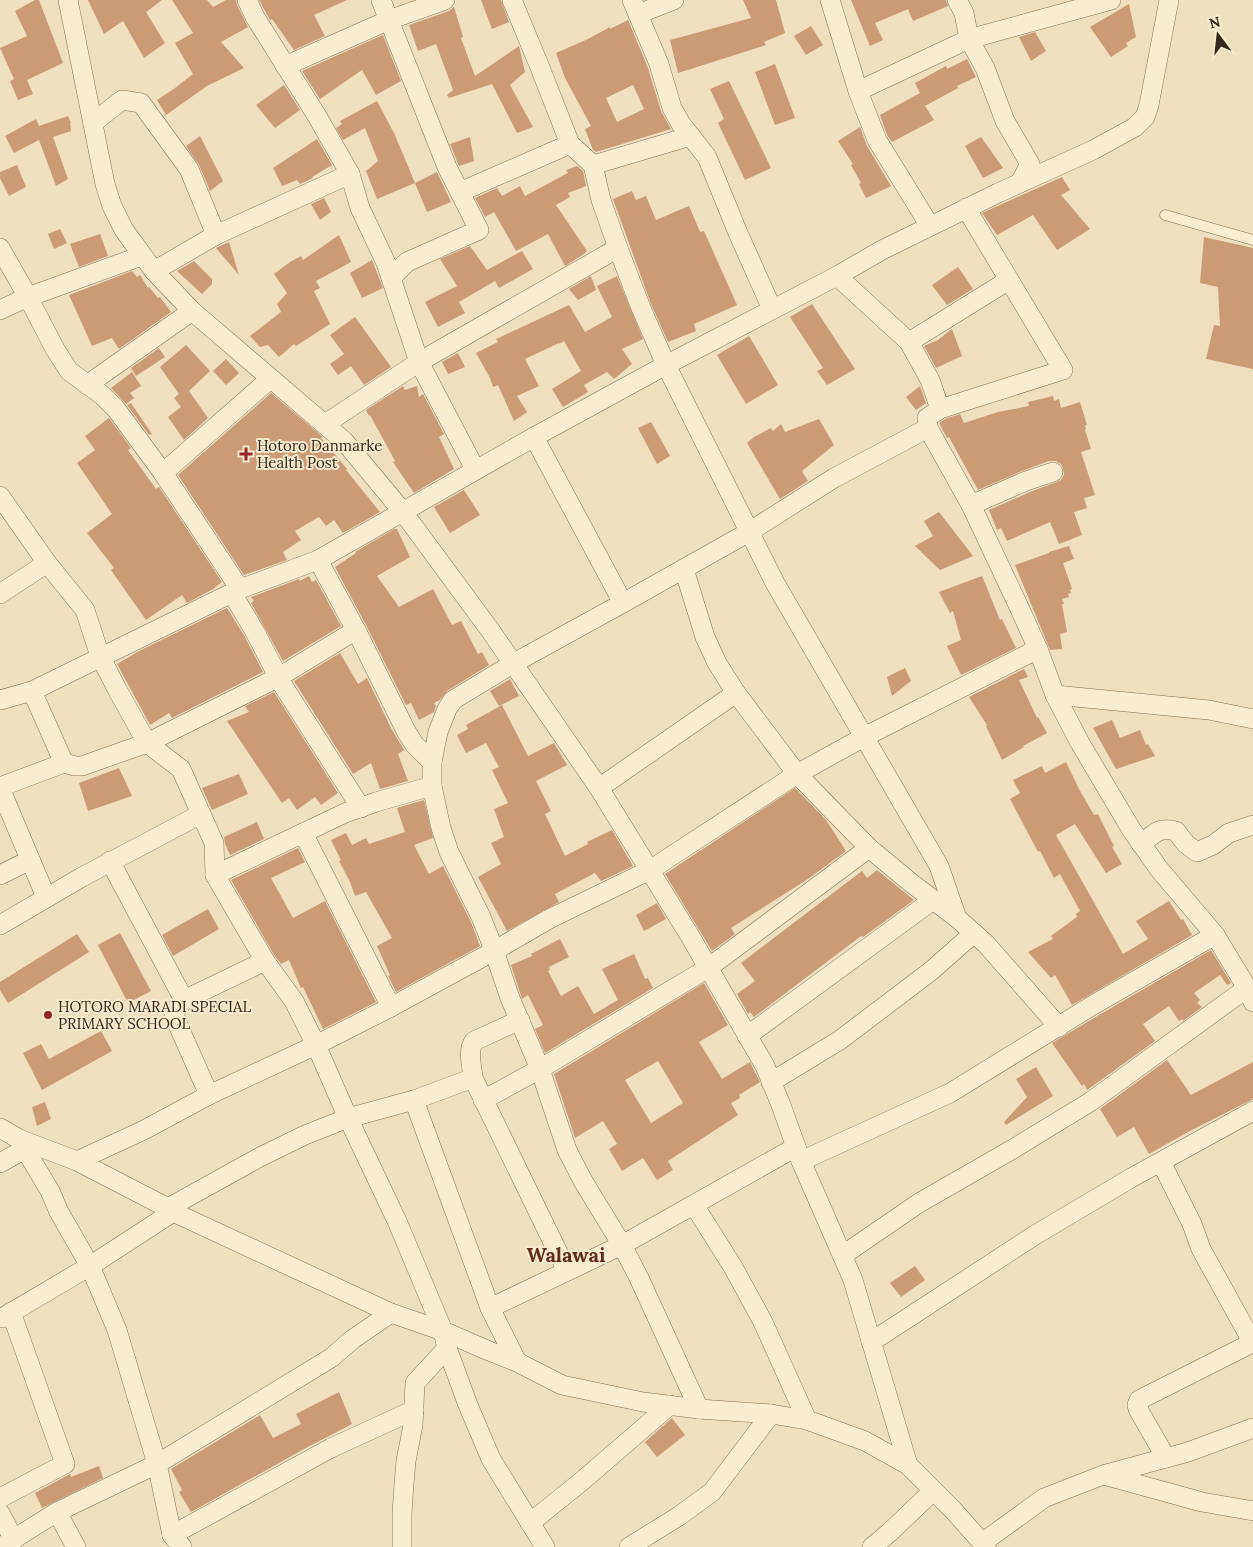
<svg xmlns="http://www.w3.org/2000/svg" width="1253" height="1547" font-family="Lora,serif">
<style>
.building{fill:#cc9a73;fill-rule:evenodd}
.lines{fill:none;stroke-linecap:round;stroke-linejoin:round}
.service-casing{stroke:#867157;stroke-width:11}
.minor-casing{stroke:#867157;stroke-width:20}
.service{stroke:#f9edd1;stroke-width:10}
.minor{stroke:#f9edd1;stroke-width:19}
.poi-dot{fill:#952827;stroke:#f5eace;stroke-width:2}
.labels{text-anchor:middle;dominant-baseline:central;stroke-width:4;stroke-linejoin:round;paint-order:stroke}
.poi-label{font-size:15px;fill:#35281c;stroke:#f5eace;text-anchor:start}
.district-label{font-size:20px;font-weight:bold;fill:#622b1b;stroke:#f5eace}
</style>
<rect width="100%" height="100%" fill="#eee0be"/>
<g class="building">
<path d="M35 0H39L63 63 27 80 33 94 18 100 10 81 14 79 0 48 27 36 15 11Z"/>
<path d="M88 0H162L146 12 165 43 144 58 123 21 104 34Z"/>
<path d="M172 0H207L213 7 226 0H236L237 5 248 27 221 42 244 68 207 86 166 115 157 100 175 88 193 74 175 43 193 33Z"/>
<path d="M259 0H347L314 15 325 36 294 50 272 19 270 20Z"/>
<path d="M481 0H501L509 22 492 29Z"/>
<path d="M743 0H776L785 33 764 42 766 45 678 73 670 40 751 18Z"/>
<path d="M851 0H946L948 6 913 21 908 9 875 23 883 40 870 46Z"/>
<path d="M1129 4 1136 37 1126 43 1128 46 1111 57 1090 27Z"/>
<path d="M454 7 463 37 461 38 475 76 519 46 525 72 510 85 533 127 517 133 492 84 449 98 447 95 453 90 436 44 418 51 409 25 449 11Z"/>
<path d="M628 20 648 68 661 111 671 129 596 152 593 150 585 129 591 126 565 78 556 53 588 39 610 27V29ZM633 85 644 109 617 122 606 98Z"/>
<path d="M811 26 823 45 806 55 794 36Z"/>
<path d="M1035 32 1046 51 1031 61 1019 37Z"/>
<path d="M383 35 401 81 376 95 362 70 320 99 302 71Z"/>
<path d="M967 59 976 77 957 86 958 88 925 106 934 120 892 142 887 135 880 115 920 93 915 83 946 66 947 69Z"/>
<path d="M775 64 795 118 775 125 755 72Z"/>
<path d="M729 81 771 168 745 180 718 123 724 119 710 89Z"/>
<path d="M284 85 300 110 275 128 256 105Z"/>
<path d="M377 101 395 135 415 183 377 199 366 171 378 161 365 128 343 140 336 128 342 124 340 121Z"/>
<path d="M68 116 71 123H70L71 131 53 137 68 179 56 186 39 140 14 153 5 136 36 119 39 126Z"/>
<path d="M860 127 867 146 891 186 866 198 859 184 861 183 851 165 853 164 838 141Z"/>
<path d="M200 136 223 181 210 191 199 165 186 146Z"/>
<path d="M470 137 474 161 459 166 450 144Z"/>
<path d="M981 137 1003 168 983 178 965 146Z"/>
<path d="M317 139 332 165 312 177 313 178 300 184 297 180 282 186 273 168Z"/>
<path d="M17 165 26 187 9 196 0 178V172Z"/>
<path d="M577 166 583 171 586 186 568 193 570 197 556 205 587 251 584 254 565 266 548 234 516 251 494 212 485 217 475 198 497 188 502 196 520 186 525 196 568 173 566 170Z"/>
<path d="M437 172 451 202 427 212 415 183Z"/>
<path d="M1062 177 1070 190 1061 195 1090 229 1057 250 1033 215 997 235 982 213Z"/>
<path d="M632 191 636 200 646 196 656 220 689 206 700 232 704 231 737 305 694 324 696 331 668 342 651 304 613 199Z"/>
<path d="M324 198 331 212 320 220 311 204Z"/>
<path d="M60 229 67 243 54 249 48 234Z"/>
<path d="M100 234 108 256 79 267 70 244Z"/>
<path d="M339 235 351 262 316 281 320 288 314 291 330 324 296 346 294 344 279 357 268 345 260 347 250 336 281 312 277 304 287 293 274 274 290 262 301 256 303 260Z"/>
<path d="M1204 237 1253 248V369L1206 359 1214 325 1220 326 1218 287 1200 283Z"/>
<path d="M229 242 239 275 216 248Z"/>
<path d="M470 246 487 270 522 251 533 269 499 288 495 281 459 302 465 313 438 327 425 302 457 286 440 259Z"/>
<path d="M372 260 383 288 362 298 350 273Z"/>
<path d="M194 261 212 279V284L202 294 177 271Z"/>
<path d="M958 267 973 289 947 305 932 285Z"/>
<path d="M132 271 137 277 140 275 148 288 149 287 158 298 160 297 171 312 119 349 112 338 92 346 69 295Z"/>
<path d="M591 276 596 290 578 300 569 289Z"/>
<path d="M617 276 643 339 622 349 632 364 614 379 607 372 584 385 588 392 563 407 552 389 581 371 564 341 559 344V343L525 359 539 386 517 396 527 412 514 421 498 385 493 387 490 378 476 353 498 342 496 339 569 305 585 332 612 317 597 286Z"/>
<path d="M812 304 855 369 827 385 817 371 823 368 790 317Z"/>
<path d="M355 317 391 367 364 385 351 366 338 375 330 364 344 354 330 335Z"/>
<path d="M952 329 962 356 936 368 924 346 938 340Z"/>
<path d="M749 336 778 385 746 404 717 355Z"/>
<path d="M186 345 210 371 189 391 208 418 184 440 168 417 181 407 174 398 179 394 160 367Z"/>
<path d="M159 348 165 357 136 376 131 368Z"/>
<path d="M458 353 465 367 448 374 442 362Z"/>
<path d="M226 359 239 373 226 385 213 371Z"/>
<path d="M132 372 141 386 130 393 134 398 126 404 111 388Z"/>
<path d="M403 386 405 390 417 386 419 397 423 394 444 434 439 437 454 469 414 493 393 462 395 461 370 415 369 416 366 410Z"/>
<path d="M920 386 926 403 916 410 906 397Z"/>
<path d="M271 393 323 437 321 438 347 469 346 470 380 512 343 533 334 520 326 526 319 517 295 531 301 540 283 552 287 560 244 575 178 475Z"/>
<path d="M1053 396 1054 401 1059 399 1061 408 1080 402 1087 425H1085L1086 429 1085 430 1091 449 1081 452 1095 495 1084 498 1087 508 1074 512 1082 535 1059 544 1050 522 1007 541 1001 528 997 530 989 510 1030 492 1057 482 1061 480 1064 475 1063 468 1061 464 1056 461H1049L1022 471 978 490 949 437 947 438 939 423 945 419 960 414 964 423 998 412 1029 406 1028 402Z"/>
<path d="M131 403 152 434 149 435 127 405Z"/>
<path d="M109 418 131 448 128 450 156 489 159 487 222 582 215 587V588L187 603 182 595 146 620 111 570 114 568 87 533 112 514 77 463 95 450 85 436Z"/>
<path d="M819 419 834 445 802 471 808 481 780 499 747 443 754 437 771 428 773 431 781 424 785 432Z"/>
<path d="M651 422 670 456 657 464 638 428Z"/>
<path d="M464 490 480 515 450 533 434 507Z"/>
<path d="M939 512 973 556 940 570 915 546 933 536 924 521Z"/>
<path d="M394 529H397L410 557 377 576 399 607 433 589 452 625 461 621 478 654 482 652 489 665 447 691 440 700 434 703 436 706 434 712 419 720 411 703 406 705 366 625 335 567 356 553 355 552Z"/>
<path d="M1069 546 1074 559 1063 563 1072 589 1070 590 1071 593 1068 594 1069 597 1062 599 1064 604H1062L1067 632 1060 634 1062 649 1050 650 1015 565 1049 553V552Z"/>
<path d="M309 576 312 582 316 580 341 626 283 661 251 603 254 601 251 597 299 579 300 581Z"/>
<path d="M982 576 1000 620 1002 619 1016 648 961 675 947 646 961 640 953 611 950 613 939 592Z"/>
<path d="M227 608 245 637 263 672 172 718 169 713 150 725 117 664 141 650Z"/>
<path d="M340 653 358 684 367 678 391 728 404 750 398 754 408 781 380 789 371 763 353 774 294 681Z"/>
<path d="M905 668 911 681 892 696 887 677Z"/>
<path d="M1024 669 1028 677 1019 680 1037 718 1038 717 1047 733 1023 746 1024 747 1002 760 986 726 987 725 969 697Z"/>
<path d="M510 679 519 696 499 706 490 691Z"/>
<path d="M274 692 338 793 321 805 315 797 297 810 289 798 282 803 227 721 249 712 245 706Z"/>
<path d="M502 705 528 756 554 743 567 765 536 781 551 811 545 814 565 856 588 844 587 842 612 830 633 866 601 881 595 873 555 894 559 902 507 931 478 877 501 864 491 843 504 837 494 809 508 803 492 770 499 767 486 743 466 753 457 735 468 729 466 725Z"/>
<path d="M1112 720 1120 738 1140 730 1146 745 1148 744 1155 756 1116 769 1093 728Z"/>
<path d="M1066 762 1079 789 1094 815 1098 814 1114 846 1112 847 1122 864 1106 873 1075 824 1056 835 1123 954 1148 939 1136 921 1169 901 1181 920 1183 919 1192 935 1072 1005 1055 975 1051 978 1028 952 1053 939 1051 936 1077 917 1076 914 1080 911 1060 874 1054 878 1040 851 1038 852 1010 799 1020 793 1013 780 1042 766 1045 773Z"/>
<path d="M119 768 132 796 88 811 79 783Z"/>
<path d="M239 774 248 794 212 810 202 788Z"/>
<path d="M795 788 826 820 846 851 808 879 731 928 735 934 712 951 665 874Z"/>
<path d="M424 800 433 838 414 845 429 874 443 866 471 922 480 946 396 992 388 976 390 975 377 946 392 938 366 892 355 896 350 882 339 861 341 860 331 840 346 833 352 845 366 838 369 844 405 832 397 808Z"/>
<path d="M257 822 264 839 230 855 225 844 224 837Z"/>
<path d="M298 848 305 862 271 878 293 918 325 901 376 1002 323 1029 303 987 301 988 289 960 281 964 274 955 231 880Z"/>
<path d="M877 870 914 900 863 937 861 936 754 1017 750 1012 748 1014 737 994 755 981 741 963 862 871 867 878Z"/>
<path d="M657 903 666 919 644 931 636 915Z"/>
<path d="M208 909 219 929 173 956 162 935Z"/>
<path d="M120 933 151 991 128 1003 98 945Z"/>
<path d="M77 934 89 952 8 1003 0 990V982Z"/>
<path d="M560 939 569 957 549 967 550 970 548 971 561 996 578 986 594 1014 618 1000 602 969 634 954 645 979 648 978 653 988 545 1053 535 1029 543 1025 528 995 522 999 511 965 532 956 531 954Z"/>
<path d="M1211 950 1231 983 1227 985 1220 975 1194 993 1200 1000 1197 1003 1202 1007 1183 1021 1182 1019 1179 1021 1169 1006 1143 1024 1155 1041 1087 1090 1084 1084 1082 1086 1052 1043 1099 1015Z"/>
<path d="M704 983 728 1025 699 1042 722 1079 750 1062 760 1082 739 1095 740 1098 731 1103 738 1115 668 1161 673 1170 657 1180 643 1158 622 1171 609 1149 617 1144 603 1121 575 1138 554 1074ZM658 1061 683 1103 651 1123 625 1080Z"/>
<path d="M101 1031 112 1051 42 1090 23 1053 41 1044 49 1059Z"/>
<path d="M1167 1060 1191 1095 1253 1062V1099L1188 1132 1149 1154 1134 1127 1117 1137 1100 1109Z"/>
<path d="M1036 1067 1053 1096 1006 1125 1004 1122 1027 1097 1016 1079Z"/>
<path d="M45 1102 51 1119 37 1126 32 1107Z"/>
<path d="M915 1266 925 1280 901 1297 890 1283Z"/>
<path d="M339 1392 352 1424 304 1449 191 1512 179 1492 182 1490 171 1469 260 1415 273 1438 301 1424 296 1414Z"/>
<path d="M672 1418 685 1435 657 1457 645 1442Z"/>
<path d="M99 1466 103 1478 42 1508 35 1493 70 1474 71 1477Z"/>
</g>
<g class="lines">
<defs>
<path id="service" d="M1165 215 1253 240"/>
<g id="minor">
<path d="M68 0 105 184 112 206 124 230 154 271 192 311 344 441 403 512 490 630 599 788 690 936 765 1066 781 1105 801 1161 853 1280 908 1465"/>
<path d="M247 0 255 17 317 116 350 174 360 208 386 263 419 362 475 469"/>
<path d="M381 0 447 167 479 230 407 262 391 278"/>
<path d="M512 0 539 65 570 144 593 165 601 200 618 248 641 308 666 365 775 583 939 866 957 918 986 944 1059 1027"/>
<path d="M632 0 659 64 672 108 681 124 707 157 738 233 772 309"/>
<path d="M830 0 858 91 877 140 930 226"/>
<path d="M957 0 964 13 969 39 985 68 1005 121 1030 164 1020 183"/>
<path d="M638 14 674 0"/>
<path d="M285 66 389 20 445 0"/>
<path d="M858 91 969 39 1111 0"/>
<path d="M93 123 122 100 141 103 189 169 216 235"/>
<path d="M593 165 691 136"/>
<path d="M460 192 570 144"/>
<path d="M966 208 1063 370 940 409 927 418 928 428 971 505 1019 607 1038 649 1055 695 1080 743 1131 829 1159 869 1215 935 1247 988 1253 1002"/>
<path d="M0 248 28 297 55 349 69 371 102 395 116 409 163 473 240 589"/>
<path d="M154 271 216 235 350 174"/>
<path d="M837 276 909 342 930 380 940 409"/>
<path d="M0 310 28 297 141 256"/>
<path d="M909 342 1009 280"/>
<path d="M87 385 192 311"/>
<path d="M325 424 419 362 618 248"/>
<path d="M534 437 623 603 749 532 834 478 928 428"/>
<path d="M163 473 270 379"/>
<path d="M0 496 47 563 85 610 100 656 118 691 147 743 181 769 214 843 215 875 265 961 294 1001 316 1045 348 1118 397 1221 418 1271 443 1331 447 1348 468 1405 491 1459 545 1547"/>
<path d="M971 505 1026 481 1053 472"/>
<path d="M318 560 356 630 406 731 414 744 432 762"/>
<path d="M684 569 705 637 717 663 736 693 797 774 869 848 910 882 957 918"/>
<path d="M232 593 255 632 282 684 361 808"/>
<path d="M0 594 47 563"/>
<path d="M623 603 514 663 453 700 447 709 438 732 432 762V786L441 828 449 852 481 917 491 942 510 998 540 1069 567 1150 583 1181 622 1245 639 1278 699 1409"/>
<path d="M32 691 64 763"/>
<path d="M1055 695 1209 710 1253 719"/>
<path d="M0 700 32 691 240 589 318 560 534 437 666 365 837 276 882 250 998 193 1093 150 1135 127 1145 117 1149 105 1169 0"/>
<path d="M0 787 64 763 75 766H82L147 743 279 677 356 630"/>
<path d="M0 788 46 897"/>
<path d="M599 788 736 693"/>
<path d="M303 833 391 1007"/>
<path d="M1141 844C1156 833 1157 827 1176 831L1186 844 1197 852 1213 845 1229 833 1253 825"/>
<path d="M110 861 184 1000 265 961"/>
<path d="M0 875 30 860"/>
<path d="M215 875 345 813 376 802 432 786"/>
<path d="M0 925 82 877 201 814"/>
<path d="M184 1000 177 1009 174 1016 209 1095"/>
<path d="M520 1020 474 1041C467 1051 472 1065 473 1078L567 1271"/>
<path d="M747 1036 933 900"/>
<path d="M771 1082 840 1040 931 971 974 933"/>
<path d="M414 1100 490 1308 517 1362"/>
<path d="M483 1100 540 1069 708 968 869 848"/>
<path d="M0 1128 19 1139 77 1161 168 1208 173 1212 391 1313 443 1331 489 1351 517 1362 562 1385 643 1402 699 1409 771 1414 807 1420 865 1441 908 1465 953 1510 986 1547"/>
<path d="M19 1139 50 1191 59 1212 90 1266 117 1330 157 1464 172 1535 182 1547"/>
<path d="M77 1161 144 1130 209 1095 316 1045 391 1007 494 951 549 919 650 870 797 774 864 737 1038 649"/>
<path d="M801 1161 950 1093 1093 1005 1215 935"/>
<path d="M1161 1162 1192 1224 1201 1249 1248 1334 1250 1342 1248 1345 1139 1400 1137 1405 1138 1409 1166 1458"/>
<path d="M0 1163 25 1149"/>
<path d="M694 1205 733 1267 763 1322 807 1420"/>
<path d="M168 1208 260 1157 305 1135 348 1118 414 1100 473 1078"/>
<path d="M843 1255 919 1203 1013 1149 1090 1102 1247 988"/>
<path d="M490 1308 622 1245 796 1147"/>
<path d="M2 1318 90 1266 173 1212"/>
<path d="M871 1342 1035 1235 1131 1178 1253 1111"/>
<path d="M1104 1475 1202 1502 1253 1511"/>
<path d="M0 1498 65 1464 11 1312"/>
<path d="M57 1512 76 1547"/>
<path d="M0 1513 14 1540"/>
<path d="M530 1523 582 1481 670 1405"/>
<path d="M172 1535 331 1448 414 1410"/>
<path d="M982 1543 1044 1498 1103 1475 1188 1452 1253 1428"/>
<path d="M1 1547 57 1512 157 1464 331 1358 353 1339 391 1313"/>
<path d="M402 1547V1514L404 1484 406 1461 413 1425 415 1383 447 1348"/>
<path d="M629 1547 679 1516 712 1492 771 1414"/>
<path d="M872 1547 890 1532 933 1491"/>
</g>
</defs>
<use href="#service" class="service-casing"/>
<use href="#minor" class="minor-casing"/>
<use href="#service" class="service"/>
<use href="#minor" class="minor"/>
</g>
<g class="poi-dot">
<path d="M243.5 446.5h5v5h5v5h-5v5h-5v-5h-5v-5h5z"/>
<circle cx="48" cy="1015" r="5"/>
</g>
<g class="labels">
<g class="poi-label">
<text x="257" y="445">Hotoro Danmarke<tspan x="257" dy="17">Health Post</tspan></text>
<text x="58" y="1006">HOTORO MARADI SPECIAL<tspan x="58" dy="17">PRIMARY SCHOOL</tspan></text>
</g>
<g class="district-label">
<text x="566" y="1254">Walawai</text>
</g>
</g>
<g transform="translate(1218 35) rotate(345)" stroke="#f5eace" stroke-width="4" paint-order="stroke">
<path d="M0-4L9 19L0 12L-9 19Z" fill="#35281c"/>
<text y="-8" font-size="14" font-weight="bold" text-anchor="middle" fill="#35281c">N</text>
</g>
</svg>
